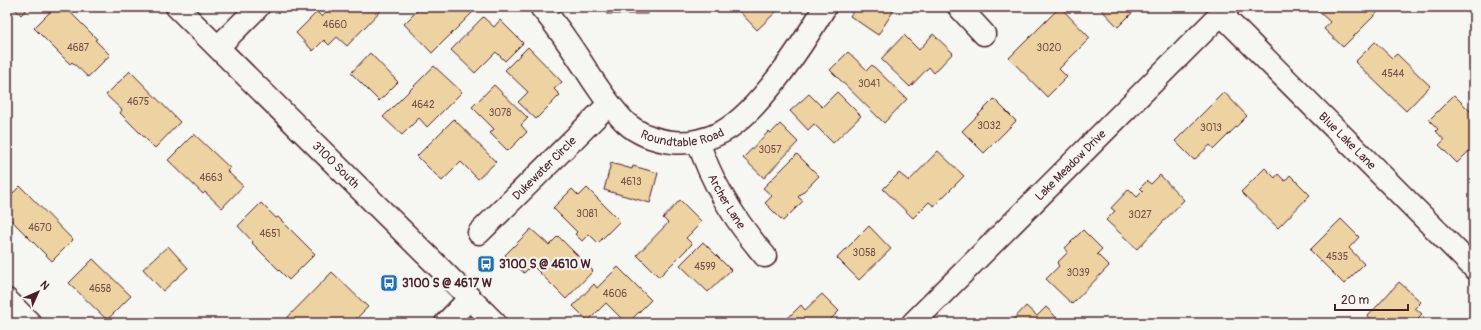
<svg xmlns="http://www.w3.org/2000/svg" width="1481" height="330" font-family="Pangolin,sans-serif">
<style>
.building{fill:#edd2a2;stroke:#4a1f2b}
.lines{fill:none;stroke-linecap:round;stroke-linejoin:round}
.minor-casing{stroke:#4a1f2b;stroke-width:25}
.major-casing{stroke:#4a1f2b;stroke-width:25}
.minor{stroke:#f6f6f2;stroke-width:22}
.major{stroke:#f6f6f2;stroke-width:22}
.labels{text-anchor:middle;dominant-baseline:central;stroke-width:4;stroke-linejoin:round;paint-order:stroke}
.number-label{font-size:10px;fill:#734c49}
.street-label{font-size:12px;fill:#4a1f2b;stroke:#f6f6f2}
.poi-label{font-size:12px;font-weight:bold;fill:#4a1f2b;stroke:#f6f6f2;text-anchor:start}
</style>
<rect width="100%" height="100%" fill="#f6f6f2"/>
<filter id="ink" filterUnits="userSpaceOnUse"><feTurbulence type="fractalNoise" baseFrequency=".025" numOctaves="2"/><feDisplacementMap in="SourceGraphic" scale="8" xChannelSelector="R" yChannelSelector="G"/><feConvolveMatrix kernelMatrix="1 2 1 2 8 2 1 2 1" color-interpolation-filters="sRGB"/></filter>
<g filter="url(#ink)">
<g class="building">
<path d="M13 7H29L21 15Z"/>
<path d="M55 7H65L97 39 95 40 110 55 88 77 72 62 70 64 34 28Z"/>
<path d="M331 7H378L381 10 347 46 337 37 329 45 324 40 313 51 296 33 317 12 322 17Z"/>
<path d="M421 7H478L432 53 404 24Z"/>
<rect x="607" y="7" width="41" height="7"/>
<path d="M743 7H779L780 8 757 30 739 11Z"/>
<path d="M856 7H896L878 35 850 16Z"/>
<path d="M1060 7 1090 38 1059 69 1067 77 1047 97 1009 58Z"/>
<path d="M1099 7H1132L1135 10 1118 27Z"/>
<path d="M1314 7H1379L1381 9 1343 47 1324 29 1330 22Z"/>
<path d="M483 17 494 27 500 20 523 43 505 61 496 52 475 73 451 50Z"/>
<path d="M933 34 953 53 934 73 929 67 910 87 881 59 904 35 919 50Z"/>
<path d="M1375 42 1392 58 1397 54 1430 86 1406 111 1355 62Z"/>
<path d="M528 47 562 82 554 89 560 95 536 119 518 102 528 92 505 70Z"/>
<path d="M848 52 867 70 872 65 907 99 884 123 830 70Z"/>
<path d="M370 53 398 82 379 101 351 73Z"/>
<path d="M434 66 462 92 427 127 419 118 402 135 383 117Z"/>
<path d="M130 71 180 122 155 148 120 113 122 110 106 95Z"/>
<path d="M494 85 528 118 521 125 527 132 508 151 490 133 494 129 472 107Z"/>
<path d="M837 92 861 116 833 143 814 124 808 130 790 111 809 94 822 107Z"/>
<path d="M1224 92 1247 116 1214 149 1210 145 1194 160 1175 141Z"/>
<path d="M1454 95 1474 115V146L1457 163 1439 145 1444 140 1436 131 1438 129 1429 120Z"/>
<path d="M994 99 1016 121 984 153 962 131Z"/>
<path d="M454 119 496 162 478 179 461 162 442 181 417 156Z"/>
<path d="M780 124 798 142 764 178 743 158 769 131 771 133Z"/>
<path d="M194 134 230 168 227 171 243 186 222 208 205 192 203 194 168 160Z"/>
<path d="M938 151 964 176 934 206 929 202 913 218 883 189 899 173 909 181Z"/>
<path d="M797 154 819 176 798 197 803 201 783 221 765 203 772 196 763 188Z"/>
<path d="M611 163 632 169 633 166 658 173 650 203 604 190Z"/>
<path d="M1265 168 1275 178 1278 174 1285 181 1290 175 1310 195 1278 228 1241 192Z"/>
<path d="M1160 175 1184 200 1137 249 1106 220 1115 211 1111 208 1129 189 1137 197 1143 191 1140 188 1147 181 1151 184Z"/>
<path d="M20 186 73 240 52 261 7 216V199Z"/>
<path d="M587 188 620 221 598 243 589 234 582 241 575 234 577 232 553 208 572 189 579 196Z"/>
<path d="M680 200 702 222 686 238 692 244 659 277 637 255 668 223 663 218Z"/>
<path d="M261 203 276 218 278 217 315 254 289 280 252 243 253 242 238 226Z"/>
<path d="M1341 219 1359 237 1349 248 1364 264 1344 284 1310 250Z"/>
<path d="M869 226 891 249 859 280 837 258Z"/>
<path d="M531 229 549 245 558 236 593 271 566 299 532 265 524 273 505 255Z"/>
<path d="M1083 230 1102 249 1097 254 1109 266 1072 304 1046 279 1059 266 1057 263 1068 252 1065 248Z"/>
<path d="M703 242 731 270 708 292 680 265Z"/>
<path d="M168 246 188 268 163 291 143 269Z"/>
<path d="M93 259 131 296 107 320 69 283Z"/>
<path d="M618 267 651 300 628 323H626L606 303 588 321 573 306 594 284 597 288Z"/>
<path d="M332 272 368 307 352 323H282Z"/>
<path d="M1399 282 1421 302 1415 308 1422 314 1418 318 1424 323H1375L1368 316Z"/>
<path d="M822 294 839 311 827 323 784 322 801 305 805 310Z"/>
<path d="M1026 306 1037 316 1046 307 1062 323H1010Z"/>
</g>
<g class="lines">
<defs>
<g id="minor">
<path id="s1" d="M541 7C560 29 576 54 592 79 602 94 612 109 625 122 638 134 655 140 672 142 688 144 707 140 722 132 759 112 803 44 825 7"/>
<path d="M959 7 984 34"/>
<path id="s2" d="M1221 14 1474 268"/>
<path d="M218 47 258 7"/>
<path id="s3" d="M698 141C712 184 736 222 765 256"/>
<path id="s4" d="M479 233 609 104"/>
<path d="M7 300 30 323"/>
<path d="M446 323 470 298"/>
<path id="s5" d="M913 323 1228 7"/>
</g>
<g id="major">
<path id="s6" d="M177 7 495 323"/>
</g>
</defs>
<use href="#minor" class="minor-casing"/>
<use href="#major" class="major-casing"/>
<use href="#minor" class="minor"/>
<use href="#major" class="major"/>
</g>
</g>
<defs>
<symbol id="bus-square" viewBox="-11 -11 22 22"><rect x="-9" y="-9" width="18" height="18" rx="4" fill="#1f6fb2" stroke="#f6f6f2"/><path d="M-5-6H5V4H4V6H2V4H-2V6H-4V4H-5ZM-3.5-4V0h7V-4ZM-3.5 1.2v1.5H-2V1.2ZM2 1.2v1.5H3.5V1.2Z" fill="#fff"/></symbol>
</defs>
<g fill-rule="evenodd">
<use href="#bus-square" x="476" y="254" width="20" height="20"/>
<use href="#bus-square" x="379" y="273" width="20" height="20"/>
</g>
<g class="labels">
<g class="number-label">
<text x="335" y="25">4660</text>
<text x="78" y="48">4687</text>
<text x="1049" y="48">3020</text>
<text x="1393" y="74">4544</text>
<text x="869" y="84">3041</text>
<text x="138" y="102">4675</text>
<text x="423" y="105">4642</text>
<text x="500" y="113">3078</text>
<text x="989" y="126">3032</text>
<text x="1211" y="128">3013</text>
<text x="770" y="150">3057</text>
<text x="211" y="178">4663</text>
<text x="631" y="182">4613</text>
<text x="587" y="214">3081</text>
<text x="1140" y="215">3027</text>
<text x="40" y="228">4670</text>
<text x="270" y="234">4651</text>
<text x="864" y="253">3058</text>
<text x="1337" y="257">4535</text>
<text x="705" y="267">4599</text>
<text x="1078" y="273">3039</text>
<text x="100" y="289">4658</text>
<text x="615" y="294">4606</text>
</g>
<g class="street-label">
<text stroke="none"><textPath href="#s1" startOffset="205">Roundtable Road</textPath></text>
<text stroke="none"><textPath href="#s2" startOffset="179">Blue Lake Lane</textPath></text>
<text stroke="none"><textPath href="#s6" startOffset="224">3100 South</textPath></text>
<text stroke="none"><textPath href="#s5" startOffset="223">Lake Meadow Drive</textPath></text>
<text stroke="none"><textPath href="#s4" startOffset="92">Dukewater Circle</textPath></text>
<text stroke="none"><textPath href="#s3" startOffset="67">Archer Lane</textPath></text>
</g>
<g class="poi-label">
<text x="499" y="264">3100 S @ 4610 W</text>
<text x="402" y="283">3100 S @ 4617 W</text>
</g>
</g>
<rect width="1481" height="330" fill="none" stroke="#f6f6f2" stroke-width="24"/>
<rect x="12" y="12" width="1457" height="306" fill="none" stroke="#4a1f2b" stroke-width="1.5" filter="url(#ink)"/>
<g transform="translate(38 292) rotate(45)" stroke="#f6f6f2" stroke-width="3" paint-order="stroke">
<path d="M0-3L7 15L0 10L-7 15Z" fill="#4a1f2b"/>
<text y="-6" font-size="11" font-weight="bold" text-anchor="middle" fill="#4a1f2b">N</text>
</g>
<path d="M1335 304v6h73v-6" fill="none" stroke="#4a1f2b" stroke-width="2"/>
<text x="1341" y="304" font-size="12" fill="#4a1f2b" stroke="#f6f6f2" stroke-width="3" paint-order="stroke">20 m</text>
</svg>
